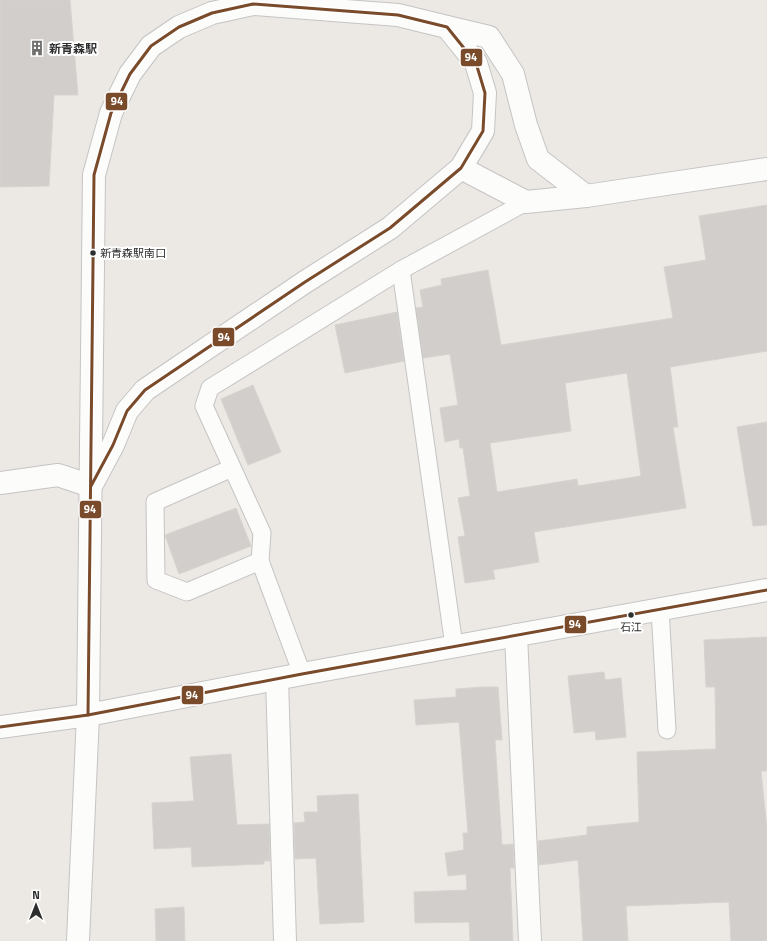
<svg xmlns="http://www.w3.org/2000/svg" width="767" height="941" font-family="'Titillium Web','Noto Sans JP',sans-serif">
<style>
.building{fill:#d1cecb;stroke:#d7d4d0;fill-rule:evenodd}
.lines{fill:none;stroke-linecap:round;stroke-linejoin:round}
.service-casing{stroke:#c5c4c5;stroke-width:19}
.minor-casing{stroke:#c5c4c5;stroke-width:24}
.secondary-casing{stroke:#c5c4c5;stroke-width:24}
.service{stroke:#fcfcfb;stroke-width:17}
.minor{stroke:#fcfcfb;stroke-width:22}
.secondary{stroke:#fcfcfb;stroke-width:22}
.bus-1-casing{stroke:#fff;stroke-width:6}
.bus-1{stroke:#7a4b2a;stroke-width:3}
.bus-dot{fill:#2e2e2e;stroke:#fff;stroke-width:1.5}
.labels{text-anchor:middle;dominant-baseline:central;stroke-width:4;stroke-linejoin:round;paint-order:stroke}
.bus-label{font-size:11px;fill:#2e2e2e;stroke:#fff;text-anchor:start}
.poi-label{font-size:12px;font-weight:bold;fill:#2e2e2e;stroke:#fff;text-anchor:start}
.line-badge{stroke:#fff;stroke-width:1.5}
.badge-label{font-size:11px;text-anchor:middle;font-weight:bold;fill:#fff}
</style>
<rect width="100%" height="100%" fill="#ece8e4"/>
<g class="building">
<path d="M0 0H70L78 95H54L49 186 0 187Z"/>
<path d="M767 205V351L670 367 678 427H673L686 508 534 532 539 562 493 570 495 579 465 583 458 537 465 536 458 498 470 496 463 448H460L459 439 445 442 440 408 458 405 450 354 423 358 416 308 423 307 420 290 442 285 441 279 488 270 501 345 673 318 664 267 706 260 699 216ZM627 373 641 476 578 486 577 479 497 492 490 443 571 431 565 383Z"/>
<path d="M397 312 404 361 345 373 335 325Z"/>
<path d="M253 385 281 452 248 465 221 399Z"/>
<path d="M767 422V525L753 526 737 427Z"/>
<path d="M236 508 251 546 179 574 165 535Z"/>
<path d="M767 637V771H761L767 829V941H731L729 902 626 906 628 941H583L578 860 539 865 538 841 587 835V827L639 822 637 752 716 749 715 687H706L704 640Z"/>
<path d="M604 672 605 680 621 678 626 737 596 740 595 731 574 733 568 676Z"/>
<path d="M483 687H498L502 740H495L502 845 513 844 514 868H510L513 941H470L469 922 415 923 414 892 467 890 466 874 448 876 445 853 464 850 463 833H468L459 722 416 725 414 700 456 697V689Z"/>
<path d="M231 754 237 825 269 824 270 861H264V864L192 867 191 847 154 849 152 803 194 801 190 757Z"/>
<path d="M358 794 364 922 320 924 316 858 295 859 294 823 305 822 304 812H318L317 796Z"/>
<path d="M184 907 185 941H156L155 909Z"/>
</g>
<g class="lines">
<defs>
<g id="service">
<path d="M232 468 155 502 156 580 187 592 260 561"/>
<path d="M660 609 667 730"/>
<path d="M454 646 401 270 526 202"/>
<path d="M302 674 260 561 262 533 204 406 210 388 401 270"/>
</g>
<g id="minor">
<path d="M447 27 489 37 513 74 526 125 538 159 586 196"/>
<path d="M461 168 526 202 586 196 767 169"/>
<path d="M0 483 58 475 91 486"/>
<path d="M516 635 530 941"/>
<path d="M277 679 285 941"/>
<path d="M78 941 88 715 94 175 111 113 130 74 151 46 179 27 212 13 253 4 398 15 447 27 476 63 485 93 483 131 461 168 390 228 305 282 145 390 127 411 113 445 91 486"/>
</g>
<path id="secondary" d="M0 727 88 715 302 674 767 590"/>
</defs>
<use href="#service" class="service-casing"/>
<use href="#minor" class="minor-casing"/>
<use href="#secondary" class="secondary-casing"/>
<use href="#service" class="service"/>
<use href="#minor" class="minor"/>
<use href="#secondary" class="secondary"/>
<defs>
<g id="bus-1">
<path d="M88 715 94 175 111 113 130 74 151 46 179 27 212 13 253 4 398 15 447 27 476 63 485 93 483 131 461 168 390 228 305 282 145 390 127 411 113 445 91 486"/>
<path d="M0 727 88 715 302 674 767 590"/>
</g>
</defs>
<use href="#bus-1" class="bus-1-casing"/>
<use href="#bus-1" class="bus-1"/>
</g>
<defs>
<symbol id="building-bare" viewBox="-9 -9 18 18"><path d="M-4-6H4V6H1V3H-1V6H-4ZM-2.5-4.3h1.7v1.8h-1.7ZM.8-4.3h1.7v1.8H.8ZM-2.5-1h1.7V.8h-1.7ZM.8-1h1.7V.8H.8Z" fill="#706f6e" stroke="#fff" stroke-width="2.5" paint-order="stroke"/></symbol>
</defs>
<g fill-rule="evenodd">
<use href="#building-bare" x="26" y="37" width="22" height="22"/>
</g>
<g class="bus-dot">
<circle cx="93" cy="253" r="3.5"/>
<circle cx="631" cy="615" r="3.5"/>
</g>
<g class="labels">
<g class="bus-label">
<text x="100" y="253">新青森駅南口</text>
<text x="631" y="627" text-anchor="middle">石江</text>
</g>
<g class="poi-label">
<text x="49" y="48">新青森駅</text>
</g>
</g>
<g class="line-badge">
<rect x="460" y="48" width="23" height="19" rx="4" fill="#7a4b2a"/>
<rect x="105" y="92" width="23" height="19" rx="4" fill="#7a4b2a"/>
<rect x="212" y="327" width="23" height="20" rx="4" fill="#7a4b2a"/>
<rect x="79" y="500" width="23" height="19" rx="4" fill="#7a4b2a"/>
<rect x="564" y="615" width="23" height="19" rx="4" fill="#7a4b2a"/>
<rect x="181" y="685" width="23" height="20" rx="4" fill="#7a4b2a"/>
</g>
<g class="badge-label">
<text x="471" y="61">94</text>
<text x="117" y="105">94</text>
<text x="224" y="341">94</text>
<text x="90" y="513">94</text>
<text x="575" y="628">94</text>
<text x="192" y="699">94</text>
</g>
<g transform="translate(36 905)" stroke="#ffffff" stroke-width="3" paint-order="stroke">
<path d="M0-3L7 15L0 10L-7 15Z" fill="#2e2e2e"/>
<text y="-6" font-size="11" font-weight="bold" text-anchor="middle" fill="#2e2e2e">N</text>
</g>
</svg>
